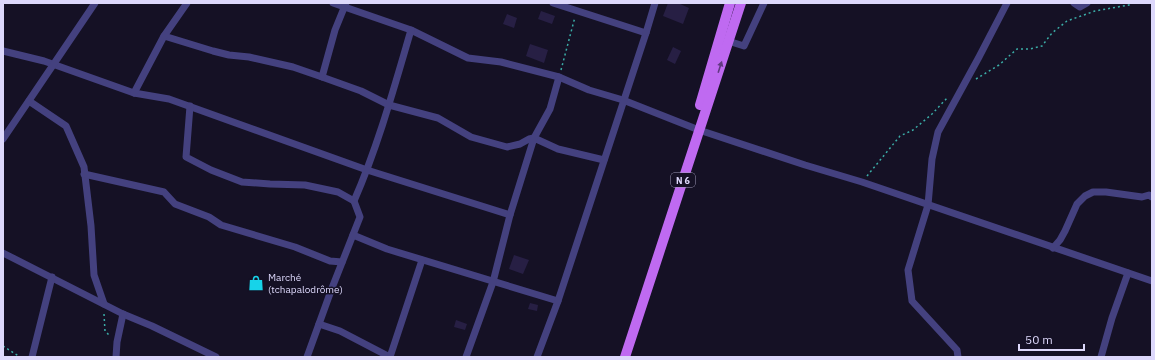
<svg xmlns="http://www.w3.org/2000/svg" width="1155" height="360" font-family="'IBM Plex Sans',sans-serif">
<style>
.building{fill:#271f44}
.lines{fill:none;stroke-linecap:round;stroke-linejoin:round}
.path{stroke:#3bada7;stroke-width:1.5;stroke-dasharray:2 3;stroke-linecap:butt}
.minor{stroke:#44417f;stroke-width:7}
.primary{stroke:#bf6af1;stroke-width:10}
.oneway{fill:#613981}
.labels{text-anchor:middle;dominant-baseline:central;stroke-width:3;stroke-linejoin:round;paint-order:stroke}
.shield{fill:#151125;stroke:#a19cbb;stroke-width:1}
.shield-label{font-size:9px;font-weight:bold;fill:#ddd8fb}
.poi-label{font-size:10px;fill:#ddd8fb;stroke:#151125;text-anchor:start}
</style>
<rect width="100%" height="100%" fill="#151125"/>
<g class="building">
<path d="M668 3H678L689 8 683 24 663 16Z"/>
<path d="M541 11 555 16 552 24 538 19Z"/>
<path d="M507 14 517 18 514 28 503 24Z"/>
<path d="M530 44 548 50 544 63 526 56Z"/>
<path d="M673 47 681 51 675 64 667 60Z"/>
<path d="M514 255 529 260 523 274 509 269Z"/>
<path d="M530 303 538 305 537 311 528 309Z"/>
<path d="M456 320 467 324 465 330 454 327Z"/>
</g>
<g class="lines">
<g class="path">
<path d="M561 70 575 17"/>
<path d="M976 79 999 65 1017 49H1030L1042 46 1052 33 1067 21 1095 11 1129 5 1132 3"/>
<path d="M867 176 900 136 913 130 932 114 948 97"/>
<path d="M104 314 105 331 110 336"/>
<path d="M3 346 20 357"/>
</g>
<g class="minor">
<path d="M333 3 411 30 468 58 501 62 559 77 589 90 623 100 699 130 805 165 862 182 1152 281"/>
<path d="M553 3 646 33"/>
<path d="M1074 3 1080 7 1087 3"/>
<path d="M164 36 213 51 229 55 249 57 293 67 322 77 361 91 389 105 438 118 471 137 507 147 520 144 529 139 534 138 558 149 604 160"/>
<path d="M728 41 744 46 764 3"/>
<path d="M3 51 44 61 134 93 169 99 367 170 510 215"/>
<path d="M322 77 335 30 346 3"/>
<path d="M134 93 164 36 187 3"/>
<path d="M29 101 66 126 84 167 91 226 94 275 104 304"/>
<path d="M190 106 186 157 211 170 242 182 270 184 305 185 338 192 354 201"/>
<path d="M3 139 95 3"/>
<path d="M84 174 164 192 175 204 209 217 221 225 295 247 330 261 342 262"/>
<path d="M353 235 387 249 558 301"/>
<path d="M1053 248 1060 240 1065 231 1077 204 1085 196 1093 192H1106L1142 197 1149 195 1152 197"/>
<path d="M3 253 123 314 152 326 216 357"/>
<path d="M319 324 340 331 390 357"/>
<path d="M32 357 52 277"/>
<path d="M116 357 117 342 123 314"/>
<path d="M307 357 332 288 360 217 354 201C378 146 394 88 411 30"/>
<path d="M390 357 422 260"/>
<path d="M466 357 493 282 510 215 534 138 550 109 559 77"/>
<path d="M537 357 558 301 646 33 655 3"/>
<path d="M958 357 957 350 912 301 908 270 928 205 932 159 938 132 979 57 1007 3"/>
<path d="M1101 357 1112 318 1128 273"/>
</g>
<g class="primary">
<path d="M700 105 730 3"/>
<path d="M625 357 741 3"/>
</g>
</g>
<defs><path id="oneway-solid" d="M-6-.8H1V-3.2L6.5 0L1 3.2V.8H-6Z"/></defs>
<use class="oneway" href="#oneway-solid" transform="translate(720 67) rotate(-72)"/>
<defs>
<symbol id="shop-bare" viewBox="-9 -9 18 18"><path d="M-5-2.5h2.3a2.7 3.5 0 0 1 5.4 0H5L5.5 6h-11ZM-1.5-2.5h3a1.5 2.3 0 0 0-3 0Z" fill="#17d3e9" stroke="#151125" stroke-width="2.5" paint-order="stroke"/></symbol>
</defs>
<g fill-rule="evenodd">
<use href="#shop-bare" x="245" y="272" width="22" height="22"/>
</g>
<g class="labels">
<rect class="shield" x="671" y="173" width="24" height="14" rx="3"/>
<g class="shield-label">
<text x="683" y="180">N 6</text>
</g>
<g class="poi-label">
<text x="268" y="277">Marché<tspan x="268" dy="12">(tchapalodrôme)</tspan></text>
</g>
</g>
<rect width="1155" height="360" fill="none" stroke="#ddd8fb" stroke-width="8"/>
<path d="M1019 344v6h65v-6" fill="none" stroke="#ddd8fb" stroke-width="2"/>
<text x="1025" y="344" font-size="12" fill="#ddd8fb" stroke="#151125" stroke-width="3" paint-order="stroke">50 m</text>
</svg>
